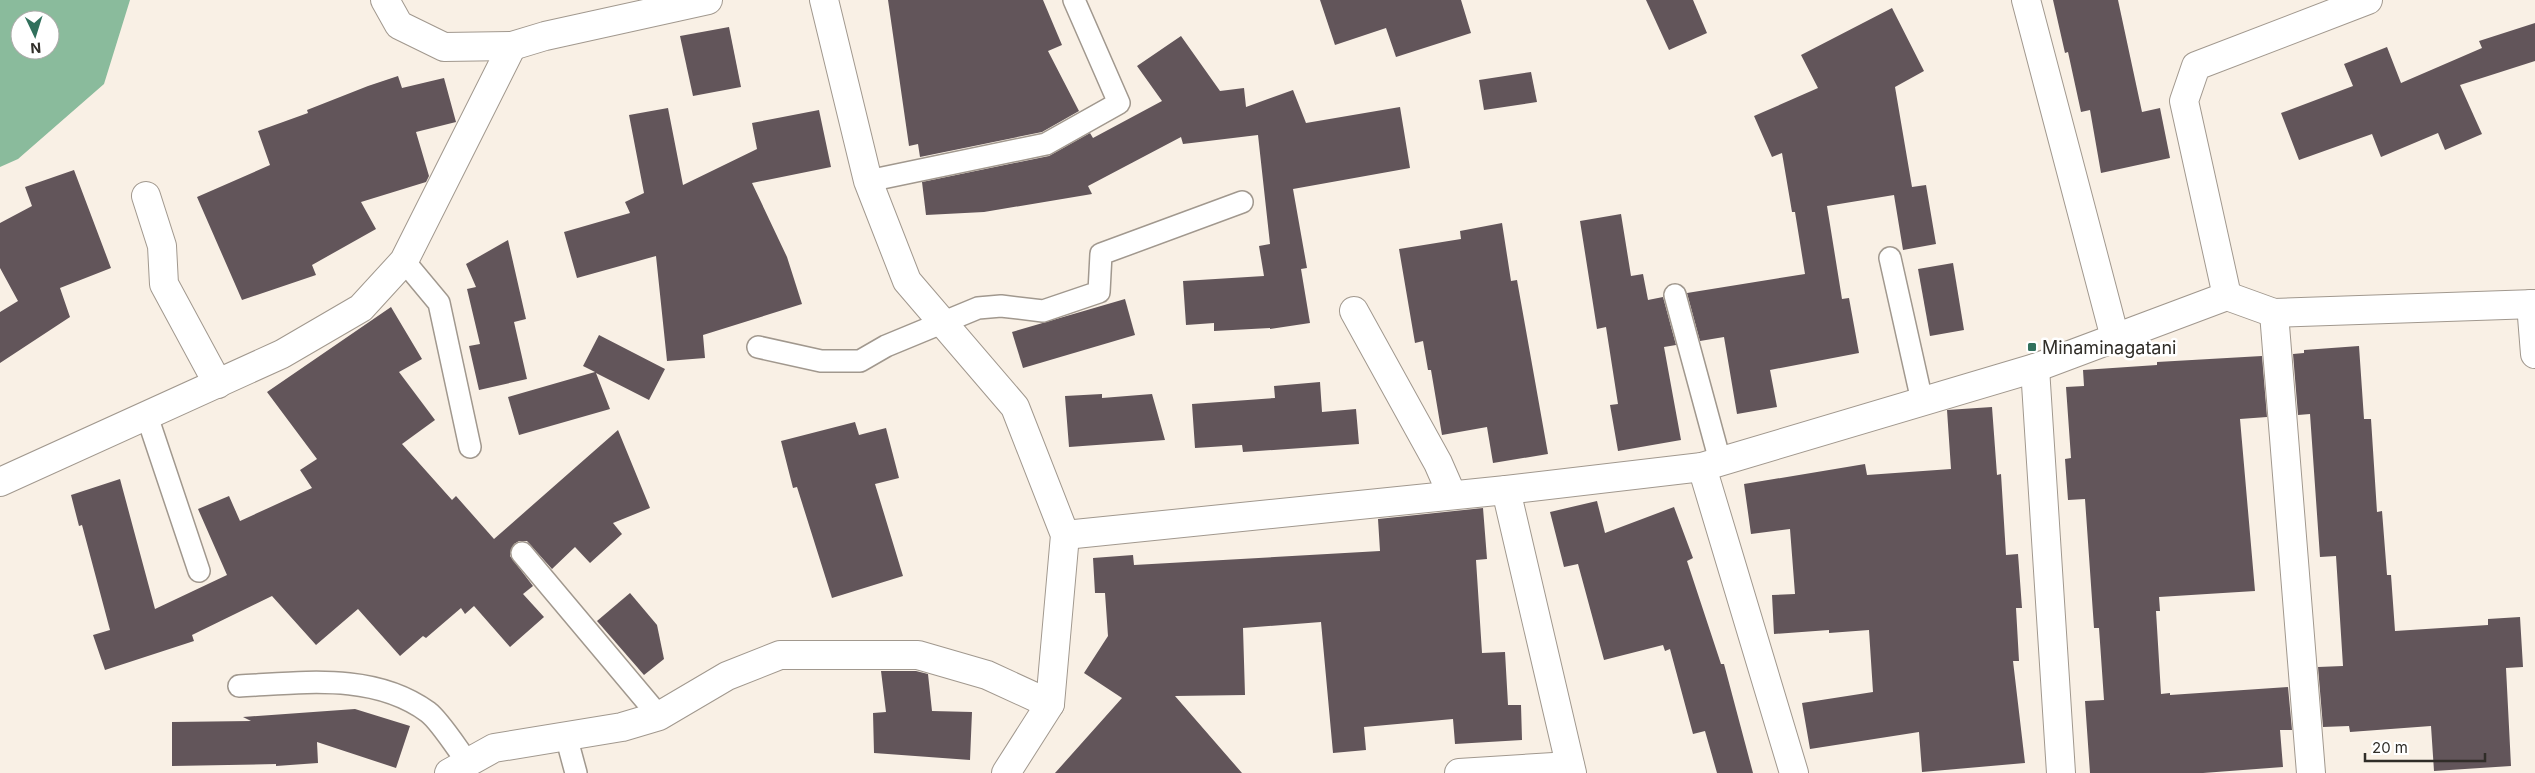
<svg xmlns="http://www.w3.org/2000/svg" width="2535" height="773" font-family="Inter,sans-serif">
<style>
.forest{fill:#8abb9c;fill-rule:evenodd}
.building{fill:#62555a}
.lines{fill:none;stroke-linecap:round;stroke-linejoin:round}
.lane-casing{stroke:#a1988e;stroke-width:24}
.street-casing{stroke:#a1988e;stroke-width:30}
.lane{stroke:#fff;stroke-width:21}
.street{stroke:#fff;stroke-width:28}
.poi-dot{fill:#31705c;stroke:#fff;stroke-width:2}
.labels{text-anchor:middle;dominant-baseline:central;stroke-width:5;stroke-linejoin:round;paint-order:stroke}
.poi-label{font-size:18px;fill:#302d28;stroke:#fff;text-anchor:start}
</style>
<rect width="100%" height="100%" fill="#f9f0e5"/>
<path class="forest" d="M0 0H130L104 84 18 159 0 167ZM20 20H50V50H20Z"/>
<g class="building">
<path d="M888 0H1043L1062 45 1048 51 1079 111 1042 132 920 157 918 144 909 146Z"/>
<path d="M1320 0H1461L1471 33 1396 57 1386 28 1335 45Z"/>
<path d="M1646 0H1693L1707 33 1669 50Z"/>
<path d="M2053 0H2118L2142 112 2160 108 2170 158 2101 173 2090 110 2081 112 2068 52 2065 53Z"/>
<path d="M1892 8 1924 71 1895 87 1912 187 1926 185 1936 244 1903 250 1894 195 1827 206 1842 299 1849 298 1859 353 1770 370 1777 407 1737 414 1724 337 1700 341 1687 293 1805 274 1795 212H1792L1782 153 1772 157 1754 116 1818 88 1801 55Z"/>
<path d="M2535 23V61L2460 85 2482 134 2445 150 2438 133 2381 157 2372 134 2299 160 2281 113 2353 86 2344 64 2387 47 2401 83 2482 48 2479 41Z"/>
<path d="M729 27 741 87 693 96 680 36Z"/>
<path d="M1181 36 1220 91 1244 88 1246 107 1293 90 1306 123 1400 107 1410 168 1293 189 1307 268 1301 269 1310 323 1270 329V328L1214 331V323L1186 325 1183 281 1264 276 1259 246 1270 244 1258 135 1183 144 1181 137 1088 186 1092 194 984 212 926 215 922 182 1049 156 1090 133 1093 138 1162 101 1137 66Z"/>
<path d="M1531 72 1537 102 1484 110 1479 80Z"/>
<path d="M398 76 402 88 444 78 456 122 416 132 429 176 426 182 361 202 376 229 312 265 316 275 242 300 197 197 270 165 258 131 308 113 307 110 368 86Z"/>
<path d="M668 108 683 185 757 149 752 123 819 110 831 167 752 183 787 257 802 304 703 335 705 358 667 361 656 256 577 278 564 232 630 213 625 202 644 193 629 115Z"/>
<path d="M74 170 111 268 60 288 70 317 0 363V312L18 301 0 268V223L32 206 25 187Z"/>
<path d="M1621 214 1631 276 1643 274 1648 300 1663 297 1676 345 1664 347 1681 440 1618 451 1610 405 1618 404 1606 327 1597 329 1580 221Z"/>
<path d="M1502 223 1511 281 1517 280 1548 454 1493 463 1487 427 1442 435 1431 370H1428L1423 341 1415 343 1399 249 1461 239 1460 231Z"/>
<path d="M508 240 526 319 514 322 527 379 479 390 469 346 480 344 467 289 476 287 466 264Z"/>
<path d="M1953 263 1964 330 1930 336 1918 269Z"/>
<path d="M1125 299 1135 335 1023 368 1012 332Z"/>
<path d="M391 307 422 359 399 372 435 420 402 444 452 500 456 496 494 539 618 430 650 508 613 523 622 534 590 563 575 547 552 569 527 541H519L514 544 510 556 533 586 523 594 544 617 510 647 474 606 465 614 461 608 426 638 423 636 400 656 358 609 316 645 272 596 192 635 194 641 105 670 93 635 110 630 82 525 79 526 71 495 120 479 155 609 227 575 198 509 229 496 240 521 312 488 300 470 317 459 267 392Z"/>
<path d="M599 335 665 369 649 400 596 373 610 409 519 435 508 397 595 372 583 366Z"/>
<path d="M2359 346 2364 419H2371L2377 512 2382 511 2387 575H2391L2395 631 2488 625V619L2520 617 2523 667 2506 668 2511 766 2434 771 2431 726 2350 732 2349 726 2323 727 2318 667 2343 666 2336 556 2320 557 2310 414 2298 415 2293 354 2304 353V350Z"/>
<path d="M2262 356 2267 417 2240 419 2255 591 2159 597 2160 611H2156L2161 694 2170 693V695L2288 687 2292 730H2280L2283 767 2203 773H2090L2085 701 2104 700 2099 628H2094L2085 499 2068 500 2065 459 2071 458 2066 387 2084 386 2083 370 2157 365V362Z"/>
<path d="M1320 382 1322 412 1356 409 1359 444 1243 452 1242 445 1195 448 1192 404 1275 398 1274 386Z"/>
<path d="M1102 394V398L1152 394 1165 440 1069 447 1065 396Z"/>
<path d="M1992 407 1997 475 2001 474 2006 555 2018 554 2022 608H2016L2019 661H2013L2025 763 1922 772 1919 732 1810 749 1802 703 1873 692 1869 630 1829 633V630L1774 634 1772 595 1795 594 1790 529 1751 534 1744 484 1865 464 1867 475 1951 469 1947 410Z"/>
<path d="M855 422 859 435 886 428 899 478 875 484 903 576 832 598 797 487 793 488 781 441Z"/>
<path d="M1597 501 1605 533 1674 507 1693 558 1687 561 1721 664H1724L1753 773H1717L1705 731 1693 734 1670 649 1665 651 1663 645 1604 660 1578 564 1564 567 1550 512Z"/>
<path d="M1483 508 1487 559 1476 560 1482 653 1505 652 1508 705H1521L1522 740 1455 744 1453 719 1364 727 1366 750 1333 753 1321 622 1243 628 1245 695 1175 696 1242 773H1055L1122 698 1084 673 1108 636 1105 593H1095L1093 558 1133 555 1134 565 1380 551 1378 519Z"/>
<path d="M630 593 657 625 664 659 644 675 597 621Z"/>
<path d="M881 671H916L928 674 932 711 972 712 970 760 874 753 873 713 886 712Z"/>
<path d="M355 709 410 726 396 768 317 742 318 763 276 766V764L172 766V722L251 721 243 717Z"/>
</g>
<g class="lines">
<defs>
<g id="lane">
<path d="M868 181 1046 144 1119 103 1074 0"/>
<path d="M1890 258 1922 401"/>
<path d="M404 261 439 303 470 447"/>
<path d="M1675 295 1720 461"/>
<path d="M758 347 821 361H860L886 346 978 308 1001 306 1043 311 1099 292 1101 254 1242 202"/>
<path d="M147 416 199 571"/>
<path d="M522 553 659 716"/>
<path d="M239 686C302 683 373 672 428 712 440 721 458 750 468 763"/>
<path d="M566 736 576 773"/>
</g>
<g id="street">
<path d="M385 0 399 25 444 47 512 46 545 36 708 0"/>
<path d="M824 0 868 181 907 281 1015 407 1065 535 1050 704 1006 773"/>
<path d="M2026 0 2115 338"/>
<path d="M146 196 162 246 164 284 218 384"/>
<path d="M2227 296 2184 101 2196 66 2368 0"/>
<path d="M2531 304 2535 354"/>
<path d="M1354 311 1438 463 1452 495"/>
<path d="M2274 313 2311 773"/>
<path d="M2035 368 2061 773"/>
<path d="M1702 467 1794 773"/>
<path d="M0 482 282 354 361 308 404 261 512 46"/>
<path d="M1506 490 1572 773"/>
<path d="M1065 535 1506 490 1702 467 2035 368 2227 296 2274 313 2535 304"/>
<path d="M449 773 494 748 622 727 659 716 727 676 780 655H918L987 675 1050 704"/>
<path d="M1459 773 1570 766"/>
</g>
</defs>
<use href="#lane" class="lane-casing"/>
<use href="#street" class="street-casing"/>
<use href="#lane" class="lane"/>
<use href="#street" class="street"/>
</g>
<rect class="poi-dot" x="2027" y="342" width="10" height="10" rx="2.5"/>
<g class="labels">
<g class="poi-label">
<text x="2042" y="347">Minaminagatani</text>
</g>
</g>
<g transform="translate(35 35) rotate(176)"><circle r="24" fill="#ffffff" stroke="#acaba9"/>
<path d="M0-4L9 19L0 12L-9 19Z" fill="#31705c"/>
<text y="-8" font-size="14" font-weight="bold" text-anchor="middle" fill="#302d28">N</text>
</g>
<path d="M2365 753v8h120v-8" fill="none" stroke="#302d28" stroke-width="2.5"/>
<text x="2372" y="753" font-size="15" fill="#302d28" stroke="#ffffff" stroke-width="4" paint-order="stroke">20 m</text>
</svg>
